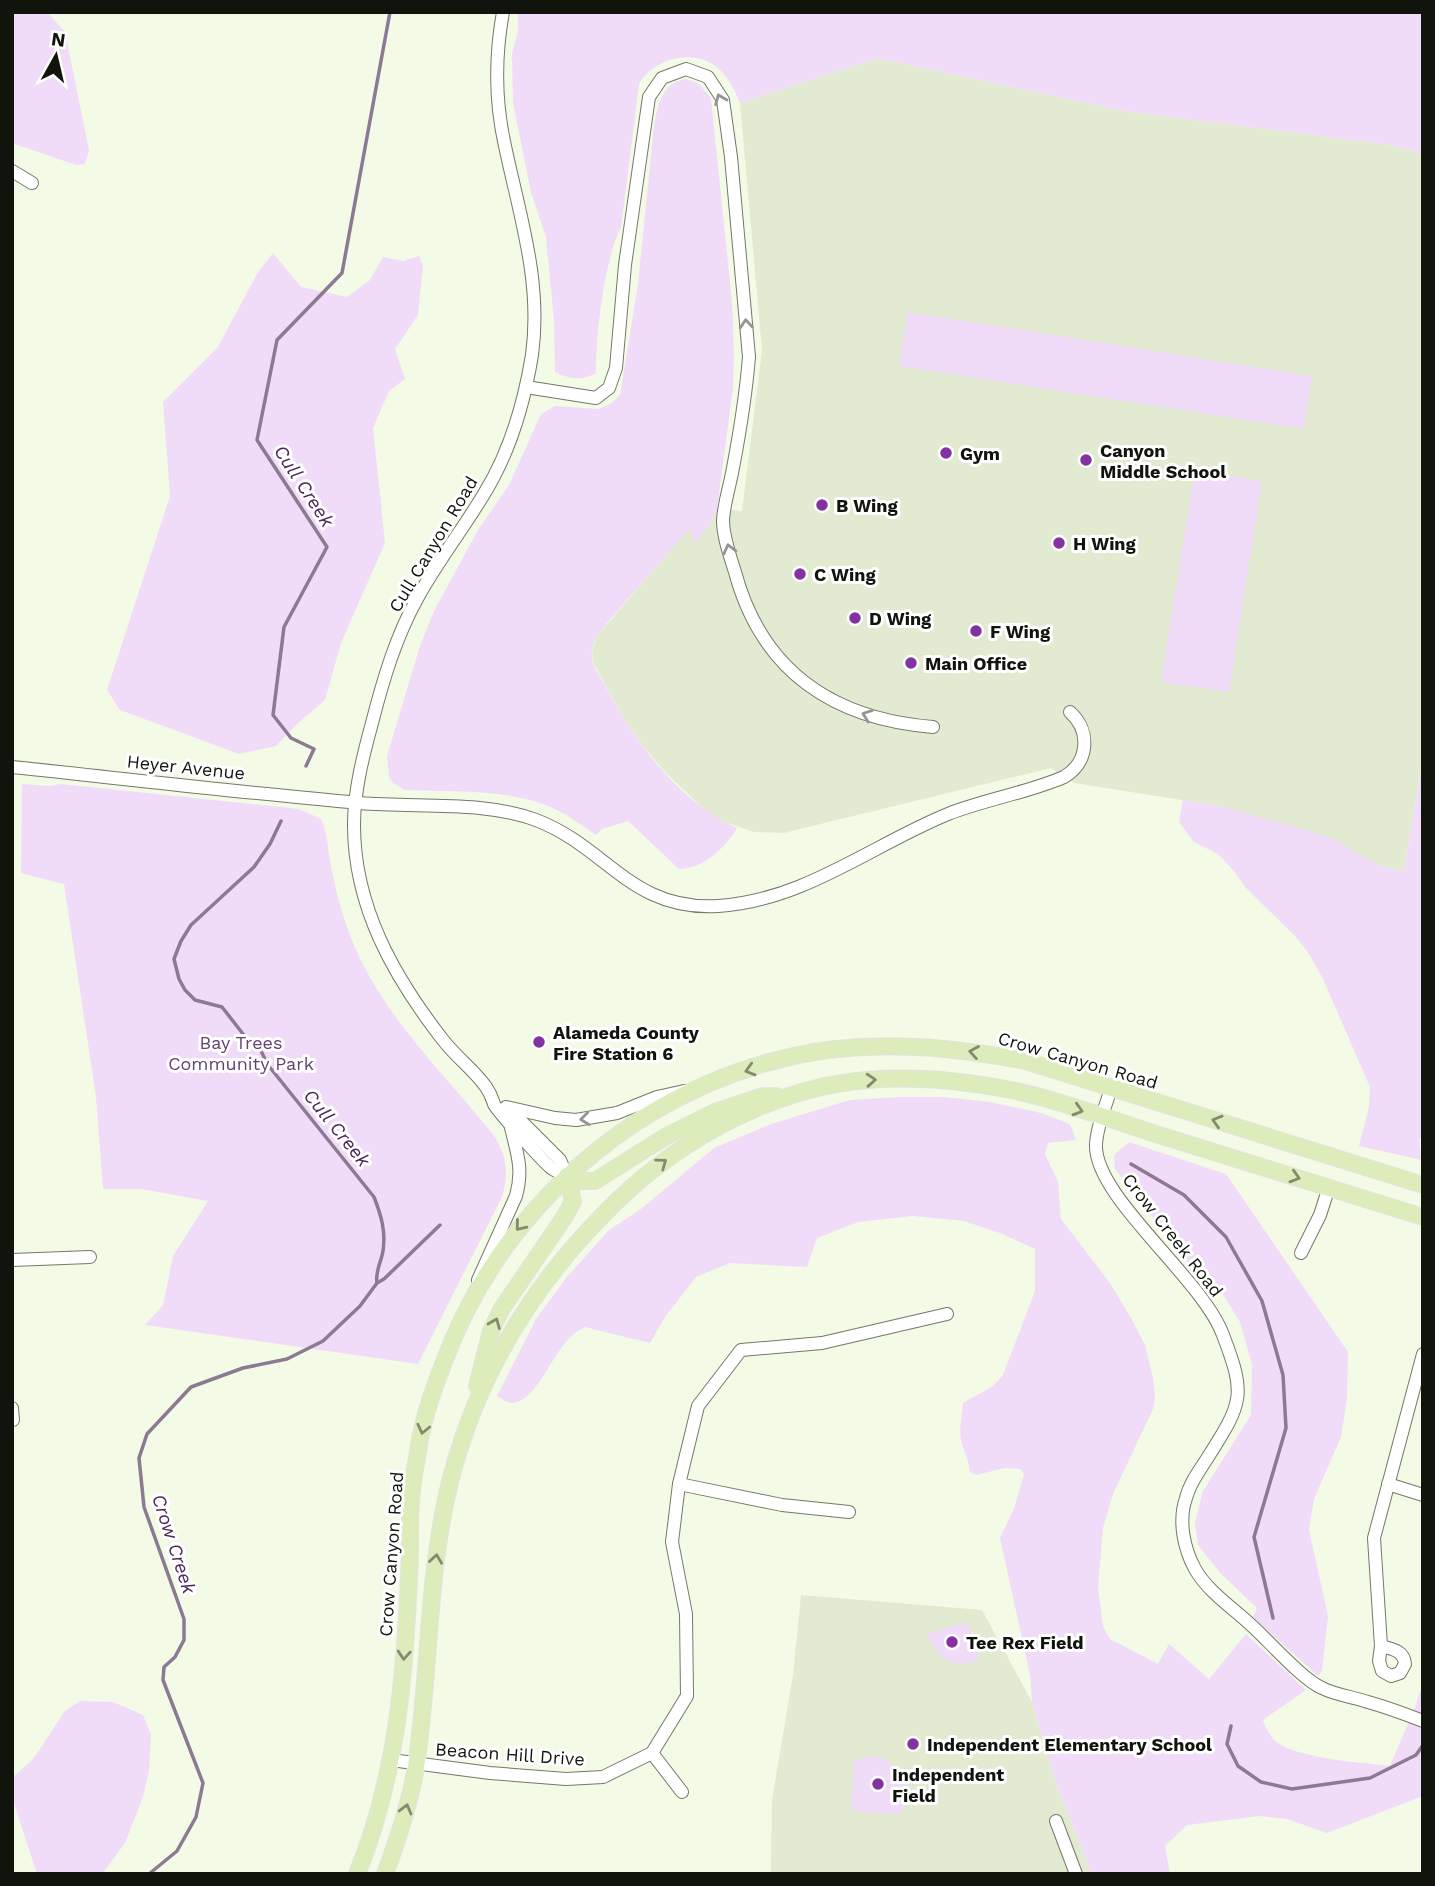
<svg xmlns="http://www.w3.org/2000/svg" width="1435" height="1886" font-family="'Work Sans',sans-serif">
<style>
.built{fill:#e2ebd2}
.green{fill:#f0dcf9}
.lines{fill:none;stroke-linecap:round;stroke-linejoin:round}
.stream{stroke:#8c7a93;stroke-width:3.5}
.minor-casing{stroke:#737968;stroke-width:14}
.major-casing{stroke:#e2e3e2;stroke-width:18}
.minor{stroke:#fff;stroke-width:12}
.major{stroke:#dcecbb;stroke-width:16}
.oneway{stroke:#949592}
.oneway2{stroke:#818b6d}
.poi-dot{fill:#8432a2;stroke:#fff;stroke-width:2.5}
.labels{text-anchor:middle;dominant-baseline:central;stroke-width:6;stroke-linejoin:round;paint-order:stroke}
.poi-label{font-size:18px;font-weight:bold;fill:#11140d;stroke:#fff;text-anchor:start}
.street-label{font-size:18px;fill:#11140d;stroke:#fff}
.park-label{font-size:18px;fill:#654174;stroke:#fff}
.water-label{font-size:19px;font-style:italic;fill:#4b2859;stroke:#fff}
</style>
<rect width="100%" height="100%" fill="#f3fae6"/>
<g class="built">
<path d="M878 58 1124 111 1392 145 1423 154V758L1404 871 1382 867 1361 857 1220 806 1074 783 1051 768 804 828 784 833 754 832 722 821 705 810 667 774 643 746 624 719 593 662 592 651 597 636 690 527 694 542 709 525 717 508 742 511 762 350 740 103Z"/>
<path d="M801 1595 982 1610 1032 1702 1057 1786 1092 1874H771L772 1800 793 1675Z"/>
</g>
<g class="green">
<path d="M12 12H47L65 32 89 150 85 164 76 165 12 143Z"/>
<path d="M518 12H1423V154L1392 145 1124 111 878 58 740 103C735 91 730 80 720 70 697 47 654 57 639 84L621 228C605 255 595 340 596 373 583 381 568 379 555 372L554 321 546 237 531 192 513 103 512 54 518 31Z"/>
<path d="M687 79 699 84 711 98 732 302 734 356 733 388 717 508 709 525 694 543 690 528 607 623C601 631 593 640 592 651 590 663 599 675 605 685 634 741 679 802 737 828 725 848 703 869 679 869L628 821 602 829 596 835C584 827 572 818 559 811 513 788 455 792 405 790L393 783 389 777 387 756 420 646 434 611 478 530 509 485 541 414 555 406 598 409 610 404 620 395 638 284 654 125C658 104 662 82 687 79Z"/>
<path d="M273 253 301 287 347 297 370 280 383 257 403 261 419 256 423 266 418 315 395 349 405 379 389 391 373 428 385 543 341 643 325 700 298 723 276 746 239 754 120 710 107 690 170 496 163 402 218 347 257 274Z"/>
<path d="M908 312 1312 376 1304 429 899 366Z"/>
<path d="M1195 470 1262 481 1229 692 1161 682Z"/>
<path d="M1423 758V1135L1419 1140 1421 1160 1359 1146 1369 1107 1370 1087 1323 979 1308 952 1294 935 1246 888 1233 870 1218 854 1194 842 1179 822 1183 800 1220 806 1299 828 1333 839 1382 867 1404 871Z"/>
<path d="M22 784 49 786 61 784 299 809 321 819C327 831 327 842 329 855 334 884 341 912 351 938 381 1014 442 1071 492 1133 507 1154 509 1172 502 1197L418 1364 145 1325 163 1305 173 1256 208 1201 141 1189H103L96 1097 64 884 21 873Z"/>
<path d="M899 1097H944L990 1102 1041 1113 1070 1124 1076 1140 1048 1143 1045 1154 1058 1182 1061 1219 1110 1283 1131 1318 1145 1345 1153 1378 1155 1396 1153 1409 1113 1494 1103 1528 1098 1587 1103 1626 1110 1639 1158 1664 1169 1644 1209 1679 1246 1634 1306 1690 1263 1720C1265 1726 1269 1734 1273 1739 1290 1758 1364 1763 1390 1766L1415 1707 1423 1682V1796L1327 1833 1287 1819 1260 1816 1187 1825 1165 1846 1170 1874H1092L1057 1786 1032 1702 1030 1675 1000 1538 1014 1509 1024 1474 1020 1469 1005 1468 976 1475 970 1472C969 1462 965 1454 962 1444 958 1431 962 1417 963 1403L993 1386 1003 1375 1035 1291V1249L1000 1233 964 1221 913 1216 858 1222 817 1238 807 1267 730 1263 696 1277 665 1317 650 1343 585 1327C555 1339 543 1394 517 1402 509 1405 503 1400 497 1396L536 1319 566 1278 609 1230 641 1209 714 1148 771 1124 850 1100Z"/>
<path d="M1129 1142 1226 1174 1348 1352 1347 1398 1341 1437 1314 1499 1309 1530 1328 1616 1322 1671 1318 1676 1253 1617 1257 1608 1220 1573 1198 1545 1195 1523 1203 1491 1251 1415 1252 1365 1240 1322 1219 1288 1206 1286 1115 1169 1114 1155Z"/>
<path d="M962 1623 970 1626 979 1661C949 1668 940 1660 927 1634Z"/>
<path d="M80 1701 113 1702 143 1715 151 1735 149 1770 143 1797 125 1843 102 1874H37L12 1797V1778L34 1758 65 1711Z"/>
<path d="M874 1755C890 1758 910 1780 907 1798 906 1804 902 1810 899 1815L854 1811 851 1806 854 1761Z"/>
</g>
<g class="lines">
<g class="stream">
<path d="M306 766 314 749 291 738 273 715 284 627 327 547 257 440 277 340 342 273 390 12"/>
<path d="M281 821 270 844 254 867 191 925 181 941 174 959 179 979 185 990 195 1000 222 1007 247 1039 260 1049 268 1065 374 1197C381 1215 386 1231 383 1251 381 1263 375 1271 377 1283"/>
<path d="M1131 1164 1184 1195 1226 1237 1262 1301 1283 1375 1286 1428 1254 1537 1273 1618"/>
<path d="M1231 1726 1227 1744 1238 1766 1261 1782 1292 1789 1370 1778 1416 1755 1423 1745"/>
<path d="M149 1874 177 1851 196 1817 203 1783 163 1680 164 1667 175 1657 184 1640V1619L144 1507 139 1458 147 1434 191 1387 243 1368 287 1359 323 1341 360 1306 377 1283 384 1279 440 1225"/>
</g>
<defs>
<g id="minor">
<path d="M503 12C495 56 495 102 505 146 520 217 542 282 532 355 524 404 510 452 484 494 463 529 438 561 418 597 396 636 383 680 372 723 363 756 354 791 354 825 354 907 394 977 443 1040 456 1057 474 1070 486 1087 491 1094 492 1098 494 1104 498 1112 542 1160 550 1167 554 1171 561 1173 567 1176"/>
<path d="M12 171 32 183"/>
<path d="M526 387 596 398 609 388 616 368 625 265 649 97 662 78 686 69 708 77 723 100 731 157 749 357C746 394 740 431 733 468 730 485 724 503 723 520 723 537 730 556 735 572 762 672 834 719 933 727"/>
<path d="M12 767C128 779 244 793 360 803 418 808 481 800 536 820 607 847 631 911 718 906 803 901 872 845 948 814 986 799 1027 793 1064 777 1089 762 1091 731 1070 712"/>
<path d="M1111 1088C1106 1106 1097 1125 1096 1144 1093 1196 1203 1279 1223 1335 1246 1395 1243 1402 1208 1457 1200 1470 1190 1482 1186 1498 1178 1521 1184 1549 1195 1569 1208 1592 1233 1608 1251 1625 1269 1641 1302 1679 1322 1688 1336 1695 1353 1697 1368 1702 1386 1707 1405 1714 1423 1721"/>
<path d="M506 1107 555 1118 576 1120 617 1113 657 1097 684 1091"/>
<path d="M508 1108 560 1160 567 1176"/>
<path d="M1301 1253 1320 1215 1329 1187"/>
<path d="M12 1260 90 1257"/>
<path d="M478 1280 516 1196C524 1167 516 1151 510 1123"/>
<path d="M12 1408 13 1420"/>
<path d="M679 1484 782 1505 849 1512"/>
<path d="M1388 1484 1423 1495"/>
<path d="M1381 1646 1374 1538 1423 1354"/>
<path d="M1381 1646C1393 1649 1404 1651 1405 1664L1400 1673 1391 1676 1382 1671 1379 1661Z"/>
<path d="M652 1753 682 1792"/>
<path d="M391 1760 490 1773 566 1779 603 1777 652 1753 687 1696 686 1614 672 1542 679 1484 698 1406 741 1350 822 1343 947 1314"/>
<path d="M1056 1821 1076 1874"/>
</g>
<g id="major">
<path d="M567 1176 582 1181H595L665 1137 715 1112 763 1096H776"/>
<path d="M477 1386 491 1331 501 1310 565 1216 573 1201 567 1176"/>
<path d="M357 1874C396 1779 405 1677 409 1575 411 1551 409 1526 411 1501 412 1480 417 1460 420 1439 425 1413 434 1387 444 1362 505 1196 659 1070 836 1049 900 1042 960 1049 1022 1060L1423 1185"/>
<path d="M385 1874C398 1839 410 1803 416 1767 430 1672 427 1575 450 1482 476 1379 529 1290 603 1215 671 1144 768 1088 868 1080 915 1076 964 1081 1011 1090 1059 1100 1109 1119 1156 1134 1245 1161 1334 1190 1423 1217"/>
</g>
</defs>
<use href="#minor" class="minor-casing"/>
<use href="#major" class="major-casing"/>
<use href="#minor" class="minor"/>
<use href="#major" class="major"/>
</g>
<defs><path id="oneway-chevron" d="M-2-3.5L2.5 0L-2 3.5" fill="none" stroke-width="1.6" stroke-linecap="round" stroke-linejoin="round" transform="scale(1.75)"/></defs>
<g class="oneway">
<use href="#oneway-chevron" transform="translate(720 99) rotate(-112)"/>
<use href="#oneway-chevron" transform="translate(746 324) rotate(-95)"/>
<use href="#oneway-chevron" transform="translate(729 549) rotate(-104)"/>
<use href="#oneway-chevron" transform="translate(867 715) rotate(-160)"/>
<use href="#oneway-chevron" transform="translate(585 1119) rotate(173)"/>
</g>
<g class="oneway2">
<use href="#oneway-chevron" transform="translate(974 1052) rotate(-170)"/>
<use href="#oneway-chevron" transform="translate(750 1070) rotate(164)"/>
<use href="#oneway-chevron" transform="translate(871 1080) rotate(-4)"/>
<use href="#oneway-chevron" transform="translate(1078 1110) rotate(16)"/>
<use href="#oneway-chevron" transform="translate(1217 1121) rotate(-163)"/>
<use href="#oneway-chevron" transform="translate(662 1163) rotate(-36)"/>
<use href="#oneway-chevron" transform="translate(1295 1177) rotate(17)"/>
<use href="#oneway-chevron" transform="translate(520 1226) rotate(129)"/>
<use href="#oneway-chevron" transform="translate(495 1323) rotate(-68)"/>
<use href="#oneway-chevron" transform="translate(423 1429) rotate(103)"/>
<use href="#oneway-chevron" transform="translate(436 1559) rotate(-82)"/>
<use href="#oneway-chevron" transform="translate(404 1655) rotate(94)"/>
<use href="#oneway-chevron" transform="translate(406 1809) rotate(-75)"/>
</g>
<g class="poi-dot">
<circle cx="946" cy="453" r="7"/>
<circle cx="1086" cy="460" r="7"/>
<circle cx="822" cy="505" r="7"/>
<circle cx="1059" cy="543" r="7"/>
<circle cx="800" cy="574" r="7"/>
<circle cx="855" cy="618" r="7"/>
<circle cx="976" cy="631" r="7"/>
<circle cx="911" cy="663" r="7"/>
<circle cx="539" cy="1042" r="7"/>
<circle cx="952" cy="1642" r="7"/>
<circle cx="913" cy="1744" r="7"/>
<circle cx="878" cy="1784" r="7"/>
</g>
<g class="labels">
<g class="poi-label">
<text x="1100" y="450">Canyon<tspan x="1100" dy="21">Middle School</tspan></text>
<text x="960" y="453">Gym</text>
<text x="836" y="505">B Wing</text>
<text x="1073" y="543">H Wing</text>
<text x="814" y="574">C Wing</text>
<text x="869" y="618">D Wing</text>
<text x="990" y="631">F Wing</text>
<text x="925" y="663">Main Office</text>
<text x="553" y="1032">Alameda County<tspan x="553" dy="21">Fire Station 6</tspan></text>
<text x="966" y="1642">Tee Rex Field</text>
<text x="927" y="1744">Independent Elementary School</text>
<text x="892" y="1774">Independent<tspan x="892" dy="21">Field</tspan></text>
</g>
<g class="street-label">
<text transform="translate(433 544) rotate(-59)">Cull Canyon Road</text>
<text transform="translate(186 767) rotate(6)">Heyer Avenue</text>
<text transform="translate(1078 1060) rotate(16)">Crow Canyon Road</text>
<text transform="translate(1173 1235) rotate(52)">Crow Creek Road</text>
<text transform="translate(391 1554) rotate(-86)">Crow Canyon Road</text>
<text transform="translate(510 1754) rotate(4)">Beacon Hill Drive</text>
</g>
<g class="park-label">
<text x="241" y="1042">Bay Trees<tspan x="241" dy="21">Community Park</tspan></text>
</g>
<g class="water-label">
<text transform="translate(304 486) rotate(57)">Cull Creek</text>
<text transform="translate(337 1128) rotate(51)">Cull Creek</text>
<text transform="translate(174 1544) rotate(72)">Crow Creek</text>
</g>
</g>
<rect width="1435" height="1886" fill="none" stroke="#11140d" stroke-width="28"/>
<g transform="translate(56 56) rotate(8)" stroke="#ffffff" stroke-width="5" paint-order="stroke">
<path d="M0-5L12 26L0 18L-12 26Z" fill="#11140d"/>
<text y="-10" font-size="19" font-weight="bold" text-anchor="middle" fill="#11140d">N</text>
</g>
</svg>
